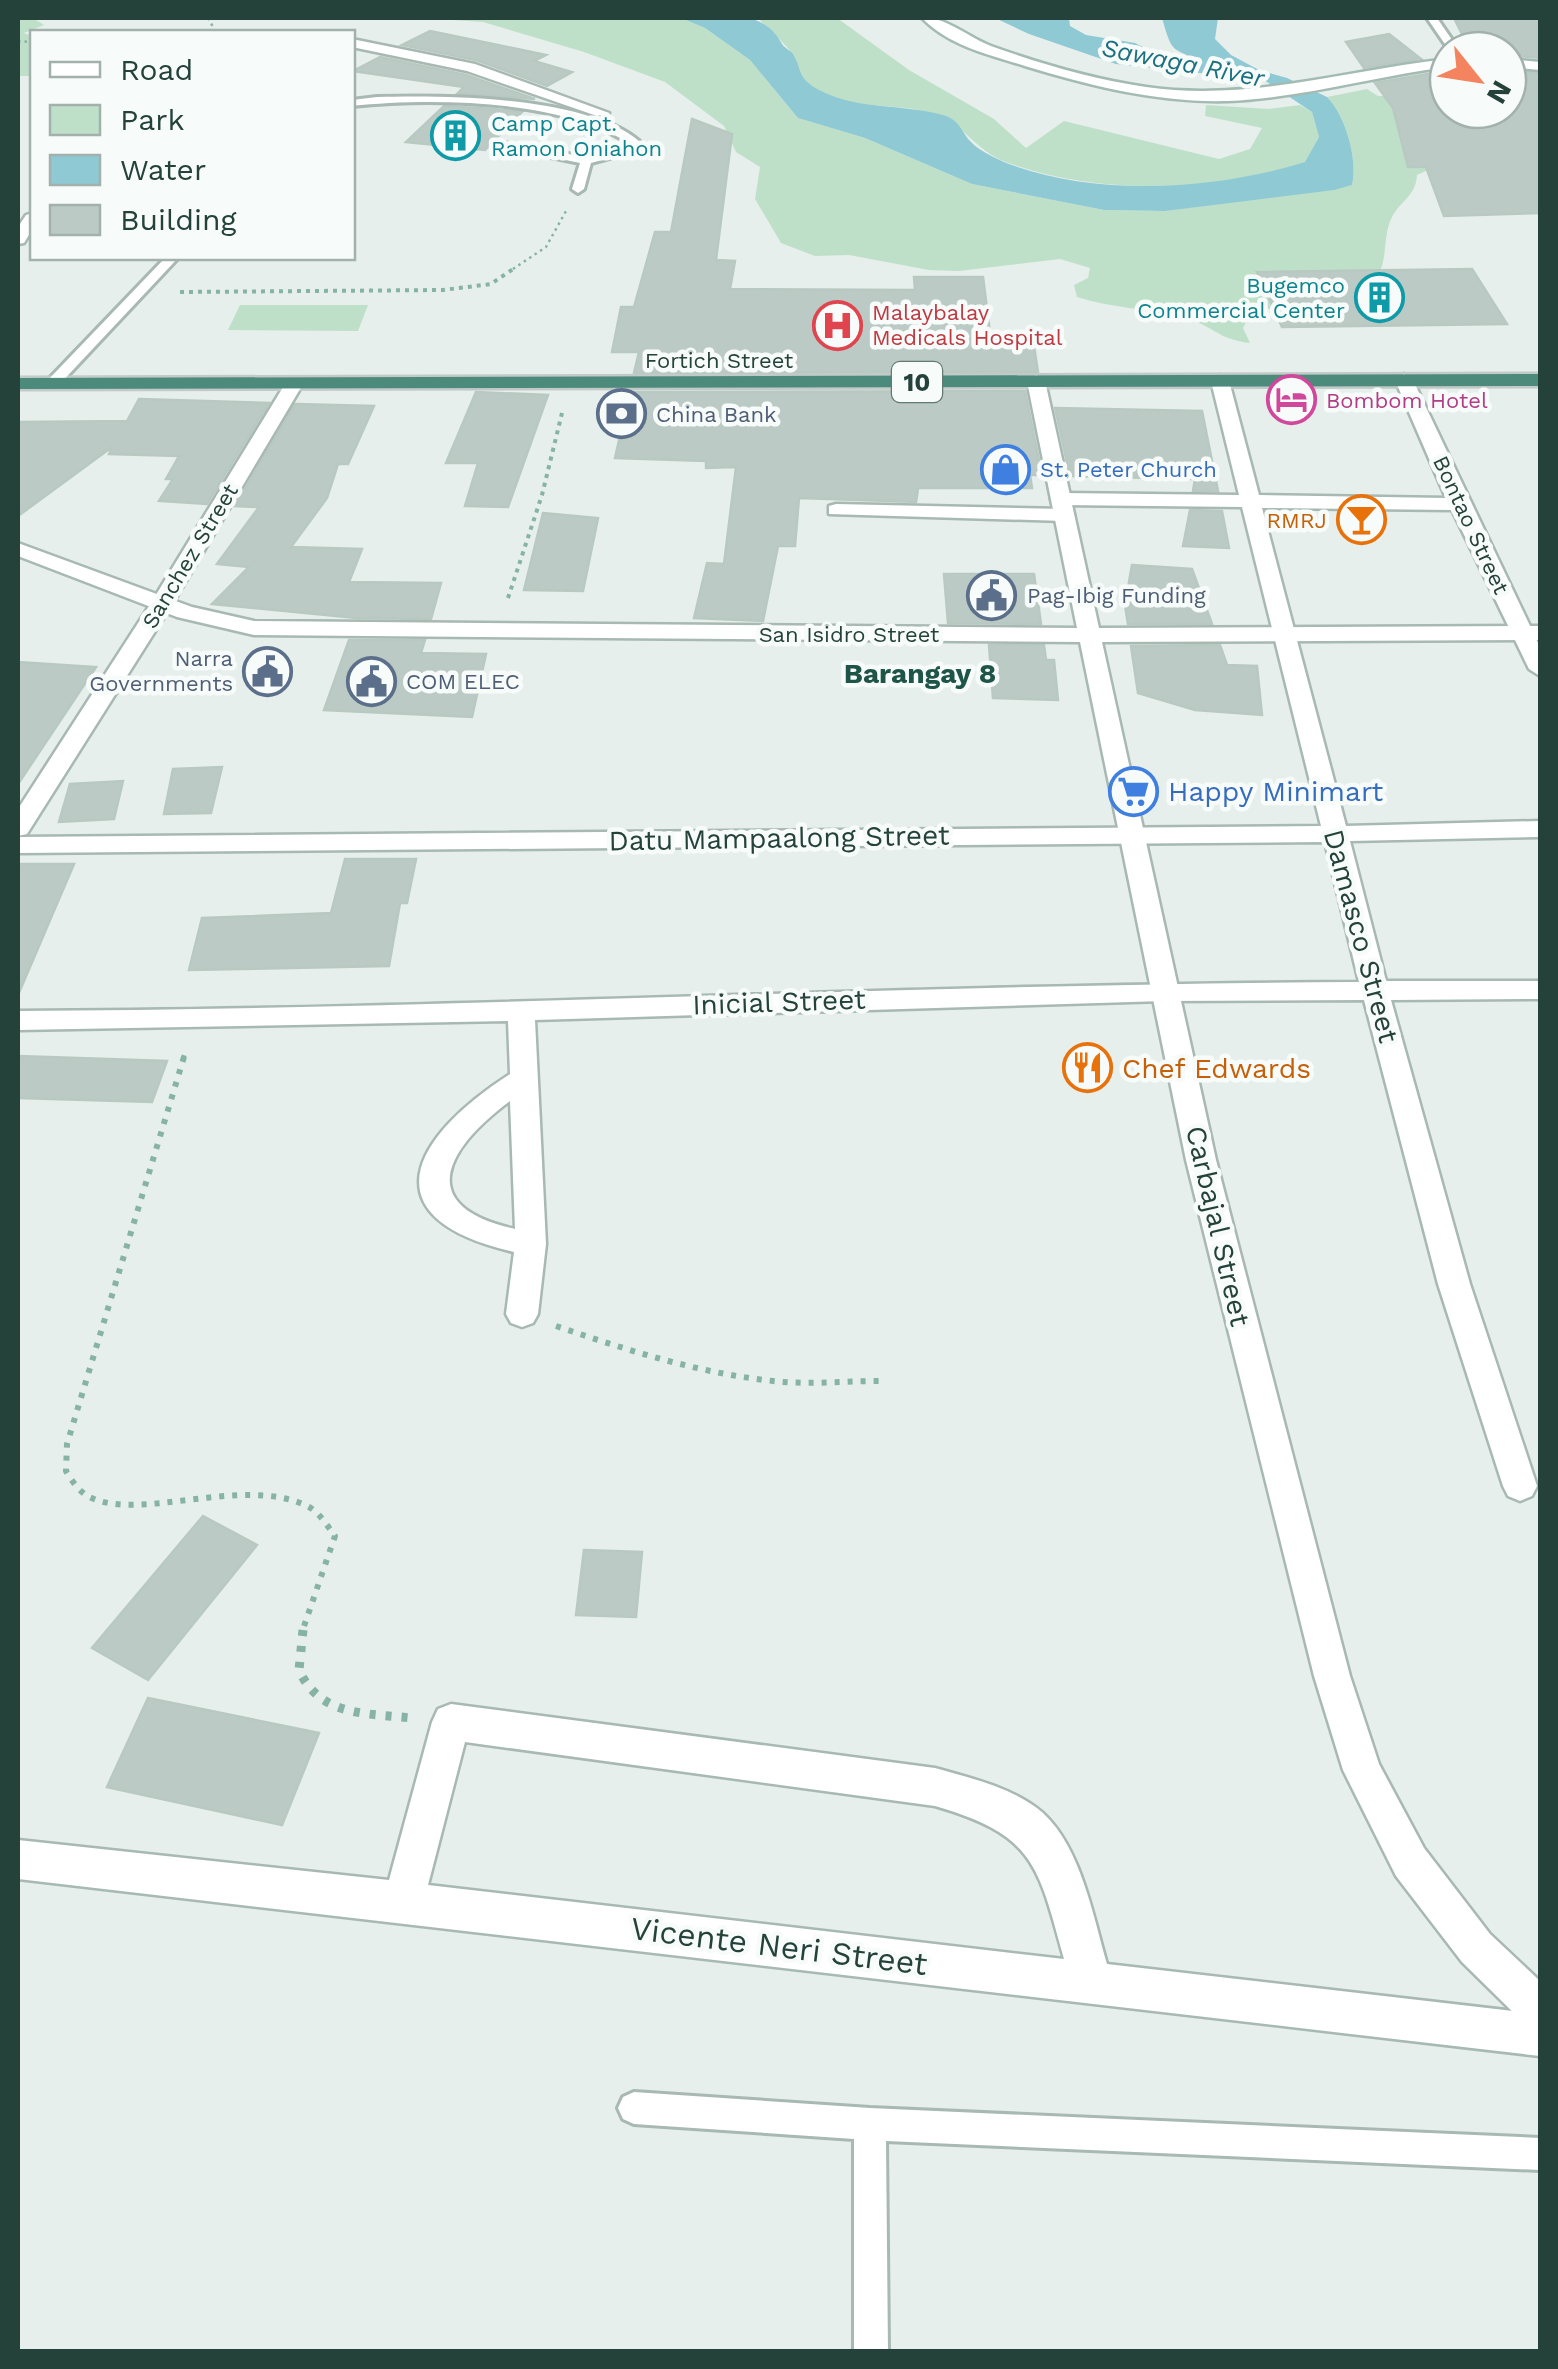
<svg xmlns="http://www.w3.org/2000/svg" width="1558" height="2369" font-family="'Work Sans',sans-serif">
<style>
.green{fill:#bfe0c8}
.water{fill:#8ec9d4}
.building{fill:#bbcac4;stroke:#b8c9c2;stroke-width:2.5}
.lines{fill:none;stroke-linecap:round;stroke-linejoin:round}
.service-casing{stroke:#a8b8b2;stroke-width:6}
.minor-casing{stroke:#a8b8b2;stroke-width:5}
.tertiary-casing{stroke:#a8b8b2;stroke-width:5}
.secondary-casing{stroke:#a4bbb3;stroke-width:5}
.trunk-casing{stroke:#c2cac8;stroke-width:5}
.path-far4{stroke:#86b3a5;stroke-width:2.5;stroke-dasharray:2.5 4;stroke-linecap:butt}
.path-far3{stroke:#86b3a5;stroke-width:4;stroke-dasharray:4 5;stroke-linecap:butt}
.path-far2{stroke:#86b3a5;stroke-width:5;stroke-dasharray:4 6;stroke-linecap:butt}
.path-far1{stroke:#86b3a5;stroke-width:6;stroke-dasharray:5 8;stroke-linecap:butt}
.path{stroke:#86b3a5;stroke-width:9;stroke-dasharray:6 10;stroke-linecap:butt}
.service{fill:#fff;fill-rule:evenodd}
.minor{fill:#fff;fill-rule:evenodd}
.tertiary{fill:#fff;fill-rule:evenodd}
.secondary{fill:#fff;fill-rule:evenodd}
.trunk{fill:#4c8a7c;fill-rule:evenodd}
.labels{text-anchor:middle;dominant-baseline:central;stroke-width:9;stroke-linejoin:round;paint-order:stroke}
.far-culture-label{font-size:22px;fill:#0d838f;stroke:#f7fbf9;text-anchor:start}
.far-health-label{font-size:22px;fill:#be3a42;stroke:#f7fbf9;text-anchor:start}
.far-street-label{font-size:22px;fill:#24423a;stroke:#f7fbf9}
.far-hotel-label{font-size:22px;fill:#b23c85;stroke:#f7fbf9;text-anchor:start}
.far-service-label{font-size:22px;fill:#4e5e75;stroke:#f7fbf9;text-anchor:start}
.far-shop-label{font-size:22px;fill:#366cbe;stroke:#f7fbf9;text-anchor:start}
.far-food-label{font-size:22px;fill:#c56008;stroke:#f7fbf9;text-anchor:end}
.far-water-label{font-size:25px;font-style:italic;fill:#1c6f80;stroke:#f7fbf9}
.shield{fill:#f7fbf9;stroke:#637a73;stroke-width:2.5}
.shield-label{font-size:25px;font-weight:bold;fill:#24423a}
.far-quarter-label{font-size:28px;font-weight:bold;fill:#1f5548;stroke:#f7fbf9}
.shop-label{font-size:28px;fill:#366cbe;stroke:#f7fbf9;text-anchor:start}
.street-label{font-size:28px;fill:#24423a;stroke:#f7fbf9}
.food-label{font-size:28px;fill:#c56008;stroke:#f7fbf9;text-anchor:start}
.near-street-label{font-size:32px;fill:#24423a;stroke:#f7fbf9}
</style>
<rect width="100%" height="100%" fill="#e6efeb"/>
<g class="green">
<path d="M18 18H33L44 25 24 33 32 36V76H18Z"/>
<path d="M422 18H681L705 28 750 60 798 118 865 138 972 184 1104 210 1165 211 1352 185C1358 160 1346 116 1327 97L1367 89 1378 96H1395L1439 165 1417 175C1416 196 1401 200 1392 217 1382 236 1389 261 1375 281L1284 312 1255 306 1243 328 1250 343C1216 339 1211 324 1185 318 1149 309 1112 308 1077 297L1074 285 1088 278 1090 268 1060 259 959 271 929 270 849 255 815 256 781 243 755 199 760 167 736 152 724 126 665 82 584 52 483 22Z"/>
<path d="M758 18H837L909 70 994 119 1026 148 1064 121 1219 159 1250 149 1262 128 1205 116 1206 105 1269 109 1300 105 1312 112 1319 137 1306 162C1211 191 1101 197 1006 162 975 151 963 122 932 113 891 101 834 113 802 77 796 70 797 64 794 56 789 47 766 27 758 18Z"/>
<path d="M240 305H368L358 331 228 330Z"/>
</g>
<path class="water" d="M681 18C721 18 761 5 782 44 785 49 791 50 793 54 803 71 796 77 819 90 858 111 904 103 946 116 960 121 962 133 971 142 978 150 995 158 1004 162 1095 198 1215 190 1305 162L1319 137 1312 112 1264 80 1116 64 1029 34 995 18H1069L1070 26 1086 35 1135 43 1157 54 1204 63C1171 46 1173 56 1162 18H1218L1215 39 1231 55 1259 70 1287 78 1327 97C1346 116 1358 160 1352 185L1334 190 1165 211 1104 210 972 184 865 138 798 118 750 60 705 28Z"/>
<g class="building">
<path d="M1454 18H1540V58L1508 55V50H1470Z"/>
<path d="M430 31 546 55 534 61 572 72 547 86 476 60 402 45Z"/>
<path d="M1389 34 1421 59 1364 68 1346 42Z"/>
<path d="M380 57 466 75 535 99 457 94 464 87 353 71Z"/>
<path d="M1508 71 1540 73V213L1444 216 1426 167H1408L1393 108 1375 83 1439 72 1448 79V110H1489L1504 121 1499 110H1508Z"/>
<path d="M444 106 493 109 522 112 485 150 406 142Z"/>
<path d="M692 119 732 134 716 260 735 261 730 289 915 290 914 277H983L990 333H1032L1038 372 634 373 639 352H612L621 307H634L655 232H671Z"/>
<path d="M1472 269 1507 324 1282 327 1257 272Z"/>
<path d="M1025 391 1042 475H1030L1032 488H918L916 502 799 498 795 546H778L763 621 694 618 707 563 724 564 736 467 706 468V461L615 458 630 392Z"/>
<path d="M476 392 548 395 508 507 465 506 478 463H446Z"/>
<path d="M139 399 269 403 207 504 159 501 173 479H166L179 456 109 454 112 447 18 516V422L127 421Z"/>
<path d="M295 404 374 406 348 464H338L327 498 291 547 362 549 349 582 441 583 431 619 356 618 212 604 249 567 217 564 259 507 235 506Z"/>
<path d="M1055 408 1202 411 1218 491H1193L1195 479 1070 476Z"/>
<path d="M1190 510 1222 511 1229 548 1183 546Z"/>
<path d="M543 513 598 518 583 591 524 590Z"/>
<path d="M1132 565 1192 569 1212 624H1128L1125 605Z"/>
<path d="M944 574H1034L1041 624 948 623Z"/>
<path d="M349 640H425L421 653 486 654 472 717 324 710Z"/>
<path d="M989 645H1044L1046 660H1054L1058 700 993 698Z"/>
<path d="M1220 645 1227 665 1257 666 1262 715 1195 710 1138 693 1131 646Z"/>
<path d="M18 662 96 667 18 784Z"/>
<path d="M222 767 211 813 164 814 173 769Z"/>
<path d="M123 781 114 819 59 822 70 784Z"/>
<path d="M345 859H416L407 903H400L389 966 189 970 202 918 331 913Z"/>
<path d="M18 864H74L18 995Z"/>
<path d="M18 1056 167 1061 152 1102 18 1098Z"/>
<path d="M203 1516 257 1545 148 1680 92 1648Z"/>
<path d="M584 1550 642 1552 636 1617 576 1615Z"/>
<path d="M148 1698 319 1733 282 1825 107 1787Z"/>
</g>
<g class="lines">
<defs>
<g id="service">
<path d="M1427 18H1437L1459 50H1449Z"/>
<path d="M377 97C446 95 586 96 639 141L634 151 591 163 584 189 578 193 572 189 580 163 498 146 504 143 586 157 625 147 627 142C559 99 431 98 352 106V100Z"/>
<path d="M165 258H178L57 387H47V381Z"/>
<path d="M634 2092 870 2108 1540 2138V2170L886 2141 888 2352H854V2139L634 2124 623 2119 618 2108 623 2097Z"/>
</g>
<g id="minor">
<path d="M352 39 475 64 609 113 597 116 467 71 352 47Z"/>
<path d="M32 213V230L24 243 18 244V227L26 215Z"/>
<path d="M1404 374 1413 380 1540 647V676L1529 669 1452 510 1262 508 1346 826 1540 821V837L1350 841 1386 981H1540V999L1391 1000 1470 1284 1537 1486 1532 1496 1520 1501 1508 1496 1503 1486 1438 1284 1364 1000 1164 1001 535 1020 546 1244 538 1314 533 1323 522 1327 511 1323 506 1314 514 1252C366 1218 412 1137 510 1074L508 1021 18 1030V1011C465 1009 912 984 1359 982L1325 842 18 853V837L1321 826 1242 507 1061 505 1051 499 1061 493 1239 495 1211 381 1220 375 1229 381 1259 495 1446 498 1395 380ZM510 1101 515 1229C412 1206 447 1148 510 1101Z"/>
<path d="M294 378 303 384 173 603 27 834 18 836V809L151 603 285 384Z"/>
<path d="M836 504 1064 509 1074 515 1064 521 829 514V506Z"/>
<path d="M451 1704 935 1768C970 1778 1015 1788 1043 1813 1081 1848 1093 1916 1107 1964L1540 2014V2056L18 1879V1840L389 1880 432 1722 438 1709ZM465 1742 935 1806C1035 1835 1038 1865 1064 1959L428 1885Z"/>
</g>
<path id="tertiary" d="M1036 375 1045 381 1099 628 1540 626V640L1102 642 1216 1160 1350 1676 1379 1764 1424 1848 1490 1934 1540 1981V2030L1525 2024 1462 1962 1396 1876 1343 1770 1314 1676 1186 1160 1080 642 254 635 177 617 18 556V543L192 607 254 621 1077 628 1027 381Z"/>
<g id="secondary">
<path d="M922 18C945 16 969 38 991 46 1041 64 1093 79 1146 87 1249 102 1346 70 1448 59V67C1375 76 1302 98 1228 101 1159 103 1091 86 1025 66 990 55 949 46 922 18Z"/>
<path d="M1508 59 1540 62V70L1508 67Z"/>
</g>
<path id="trunk" d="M1540 374V386L18 389V378Z"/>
</defs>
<use href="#service" class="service-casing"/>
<use href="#minor" class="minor-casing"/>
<use href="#tertiary" class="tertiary-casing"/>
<use href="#secondary" class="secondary-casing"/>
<use href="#trunk" class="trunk-casing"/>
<g class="path-far4">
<path d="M208 18 216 32"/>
<path d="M18 41 32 42"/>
<path d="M513 269 546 247 566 211"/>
</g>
<g class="path-far3">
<path d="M180 292 443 290 491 284 516 267"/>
<path d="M508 598 542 495 562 413"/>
</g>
<path class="path-far2" d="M183 1059 186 1050"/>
<g class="path-far1">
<path d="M184 1057 67 1444 66 1471C70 1478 78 1490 86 1495 135 1525 244 1473 309 1507 320 1513 328 1527 335 1536L302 1632"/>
<path d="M556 1326C627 1350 698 1373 773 1381 809 1385 845 1381 881 1381"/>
</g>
<path class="path" d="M303 1630 299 1670C320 1717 367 1713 411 1718"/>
<use href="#service" class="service"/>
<use href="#minor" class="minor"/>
<use href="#tertiary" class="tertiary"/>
<use href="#secondary" class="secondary"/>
<use href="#trunk" class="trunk"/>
</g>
<defs>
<symbol id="building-ring" viewBox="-11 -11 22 22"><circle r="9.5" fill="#f7fbf9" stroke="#0f9aa8" stroke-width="1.5"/><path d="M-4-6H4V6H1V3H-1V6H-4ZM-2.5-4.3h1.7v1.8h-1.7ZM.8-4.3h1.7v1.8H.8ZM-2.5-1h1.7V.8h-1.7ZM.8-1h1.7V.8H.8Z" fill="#0f9aa8"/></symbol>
<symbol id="hospital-ring" viewBox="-11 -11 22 22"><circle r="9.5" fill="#f7fbf9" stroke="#e0444e" stroke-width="1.5"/><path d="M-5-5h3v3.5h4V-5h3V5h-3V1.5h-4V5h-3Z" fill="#e0444e"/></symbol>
<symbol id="hotel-ring" viewBox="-11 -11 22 22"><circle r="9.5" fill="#f7fbf9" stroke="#d1479c" stroke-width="1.5"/><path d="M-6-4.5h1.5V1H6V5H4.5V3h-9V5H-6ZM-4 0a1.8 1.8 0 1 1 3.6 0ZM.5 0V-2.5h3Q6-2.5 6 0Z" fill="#d1479c"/></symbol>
<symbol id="bank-ring" viewBox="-11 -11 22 22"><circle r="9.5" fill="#f7fbf9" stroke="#5c6f8a" stroke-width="1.5"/><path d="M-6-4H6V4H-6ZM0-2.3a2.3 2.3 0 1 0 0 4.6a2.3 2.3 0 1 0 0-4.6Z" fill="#5c6f8a"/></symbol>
<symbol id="shop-ring" viewBox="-11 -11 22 22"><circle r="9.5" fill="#f7fbf9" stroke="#3f7fe0" stroke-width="1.5"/><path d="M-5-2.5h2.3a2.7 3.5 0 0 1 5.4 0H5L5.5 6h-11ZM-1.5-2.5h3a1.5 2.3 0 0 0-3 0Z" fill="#3f7fe0"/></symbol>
<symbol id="bar-ring" viewBox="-11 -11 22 22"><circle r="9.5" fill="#f7fbf9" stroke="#e8710a" stroke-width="1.5"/><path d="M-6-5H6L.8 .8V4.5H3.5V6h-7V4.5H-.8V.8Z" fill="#e8710a"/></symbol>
<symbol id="civic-ring" viewBox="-11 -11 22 22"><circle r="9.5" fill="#f7fbf9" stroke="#5c6f8a" stroke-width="1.5"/><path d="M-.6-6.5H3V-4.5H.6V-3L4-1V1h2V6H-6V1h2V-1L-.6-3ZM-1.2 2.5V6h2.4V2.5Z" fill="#5c6f8a"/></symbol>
<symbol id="supermarket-ring" viewBox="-11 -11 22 22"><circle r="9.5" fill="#f7fbf9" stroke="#3f7fe0" stroke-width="1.5"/><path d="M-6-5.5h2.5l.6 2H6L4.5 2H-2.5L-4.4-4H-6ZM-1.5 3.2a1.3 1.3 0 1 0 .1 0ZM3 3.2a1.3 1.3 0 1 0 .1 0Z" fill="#3f7fe0"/></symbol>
<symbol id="restaurant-ring" viewBox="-11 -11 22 22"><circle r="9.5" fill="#f7fbf9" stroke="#e8710a" stroke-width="1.5"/><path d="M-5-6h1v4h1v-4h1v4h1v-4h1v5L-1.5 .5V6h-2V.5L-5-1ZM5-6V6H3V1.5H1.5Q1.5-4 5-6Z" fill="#e8710a"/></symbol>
</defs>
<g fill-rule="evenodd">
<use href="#building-ring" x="428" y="108" width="55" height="55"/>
<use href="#building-ring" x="1352" y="270" width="55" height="55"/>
<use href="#hospital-ring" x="810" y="298" width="55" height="55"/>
<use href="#hotel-ring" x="1264" y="372" width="55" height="55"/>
<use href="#bank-ring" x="594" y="386" width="55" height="55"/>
<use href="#shop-ring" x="978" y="442" width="55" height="55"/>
<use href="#bar-ring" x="1334" y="492" width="55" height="55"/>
<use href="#civic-ring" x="964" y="568" width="55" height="55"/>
<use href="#civic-ring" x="240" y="644" width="55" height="55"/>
<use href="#civic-ring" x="344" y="654" width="55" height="55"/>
<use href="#supermarket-ring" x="1106" y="764" width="55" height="55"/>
<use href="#restaurant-ring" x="1060" y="1040" width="55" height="55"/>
</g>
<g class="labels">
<g class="far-culture-label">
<text x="491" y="123">Camp Capt.<tspan x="491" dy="25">Ramon Oniahon</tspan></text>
<text x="1345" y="285" text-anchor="end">Bugemco<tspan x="1345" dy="25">Commercial Center</tspan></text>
</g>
<g class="far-health-label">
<text x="872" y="312">Malaybalay<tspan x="872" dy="25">Medicals Hospital</tspan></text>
</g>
<g class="far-street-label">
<text x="719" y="360">Fortich Street</text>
<text transform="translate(1471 525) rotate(65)">Bontao Street</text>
<text transform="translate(190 556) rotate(-59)">Sanchez Street</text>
<text x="849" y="634">San Isidro Street</text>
</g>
<g class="far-hotel-label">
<text x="1326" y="400">Bombom Hotel</text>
</g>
<g class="far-service-label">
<text x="656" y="414">China Bank</text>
<text x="1027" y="595">Pag-Ibig Funding</text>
<text x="233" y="658" text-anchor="end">Narra<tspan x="233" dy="25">Governments</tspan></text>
<text x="406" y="681">COM ELEC</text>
</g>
<g class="far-shop-label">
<text x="1040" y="469">St. Peter Church</text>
</g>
<g class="far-food-label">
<text x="1327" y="520">RMRJ</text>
</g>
<g class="far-water-label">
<text transform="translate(1183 63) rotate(11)">Sawaga River</text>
</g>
<rect class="shield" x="892" y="362" width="50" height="40" rx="8"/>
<g class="shield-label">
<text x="917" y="382">10</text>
</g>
<g class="far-quarter-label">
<text x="920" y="673">Barangay 8</text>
</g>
<g class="shop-label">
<text x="1168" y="791">Happy Minimart</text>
</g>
<g class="street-label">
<text transform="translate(779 838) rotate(-1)">Datu Mampaalong Street</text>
<text transform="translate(1361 936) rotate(75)">Damasco Street</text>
<text transform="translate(779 1002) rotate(-2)">Inicial Street</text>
<text transform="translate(1218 1226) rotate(77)">Carbajal Street</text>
</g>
<g class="food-label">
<text x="1122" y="1068">Chef Edwards</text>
</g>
<g class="near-street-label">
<text transform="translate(779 1946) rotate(7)">Vicente Neri Street</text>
</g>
</g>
<rect width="1558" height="2369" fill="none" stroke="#24423a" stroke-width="40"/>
<rect x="30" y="30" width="325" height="230" fill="#f7fbf9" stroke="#a3b1ad" stroke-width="2.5"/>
<rect x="50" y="62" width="50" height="15" fill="#ffffff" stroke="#a3b1ad" stroke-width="2.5"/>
<text x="120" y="80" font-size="30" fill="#24423a">Road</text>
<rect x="50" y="105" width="50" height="30" fill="#bfe0c8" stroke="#a3b1ad" stroke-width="2.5"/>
<text x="120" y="130" font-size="30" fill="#24423a">Park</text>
<rect x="50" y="155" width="50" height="30" fill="#8ec9d4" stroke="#a3b1ad" stroke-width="2.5"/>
<text x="120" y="180" font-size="30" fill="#24423a">Water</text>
<rect x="50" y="205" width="50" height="30" fill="#bbcac4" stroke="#a3b1ad" stroke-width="2.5"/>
<text x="120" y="230" font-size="30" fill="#24423a">Building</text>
<g transform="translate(1478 80) rotate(120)"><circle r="48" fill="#f7fbf9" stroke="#a3b1ad" stroke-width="2.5"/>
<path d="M0-8L18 38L0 25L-18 38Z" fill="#f4845f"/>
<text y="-15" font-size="28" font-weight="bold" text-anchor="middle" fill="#24423a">N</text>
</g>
</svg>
